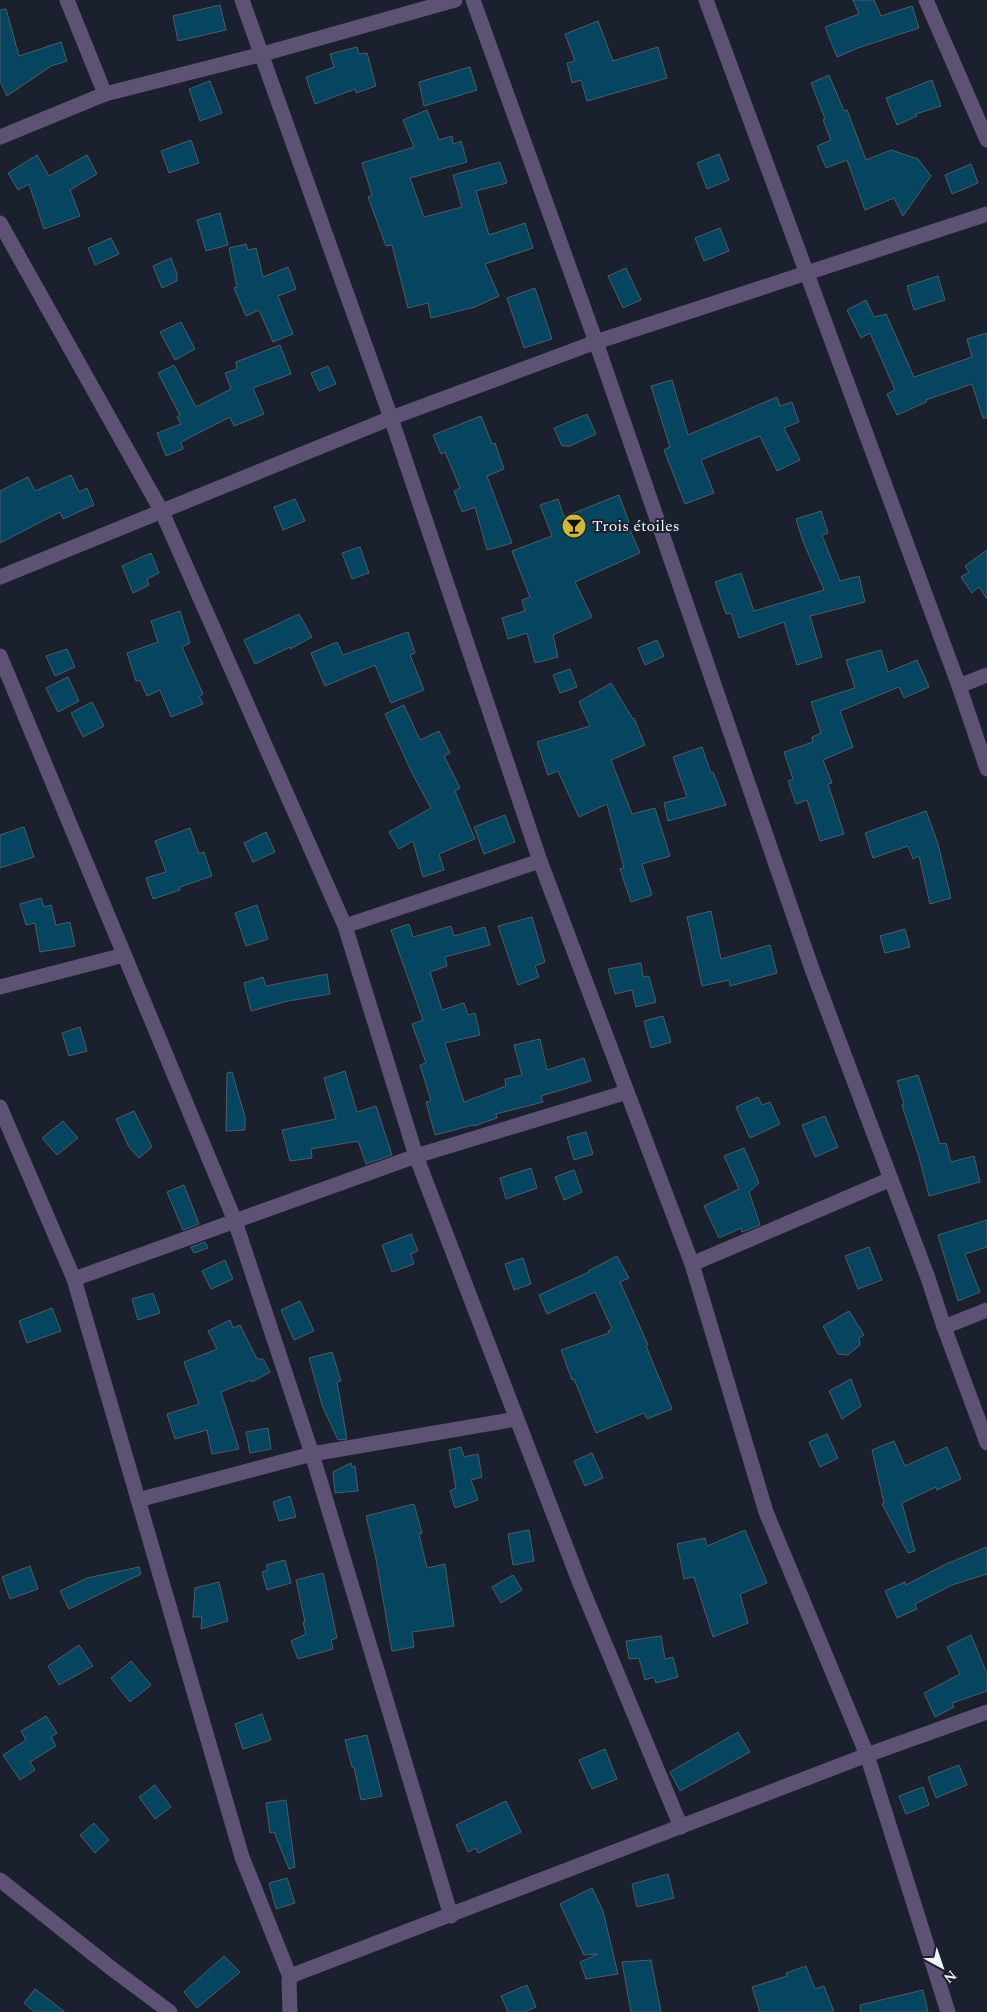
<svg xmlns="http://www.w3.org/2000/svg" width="987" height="2012" font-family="Spectral,serif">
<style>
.building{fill:#054560;stroke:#4c5d68}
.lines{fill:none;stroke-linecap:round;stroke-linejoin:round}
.minor{stroke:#5e5274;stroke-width:15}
.labels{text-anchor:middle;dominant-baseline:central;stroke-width:4;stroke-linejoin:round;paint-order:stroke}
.poi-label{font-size:16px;fill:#f0f4fe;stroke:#1a202d;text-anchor:start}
</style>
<rect width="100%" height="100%" fill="#1a202d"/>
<g class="building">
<path d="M853 0H874L881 16 912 6 919 28 858 48 837 57 825 27 859 14Z"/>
<path d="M220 5 226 30 178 41 173 16Z"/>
<path d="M6 9 19 56 61 42 67 61 51 66 7 96 0 81V10Z"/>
<path d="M598 21 613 61 658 47 667 78 587 101 581 80 572 83 567 63 575 61 565 34Z"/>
<path d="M357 47 359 54 367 53 376 86 356 93 355 89 315 104 306 77 334 67 330 54Z"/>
<path d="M470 67 477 90 424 106 419 82Z"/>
<path d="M829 75 844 111 847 110 866 160 891 150 918 159 931 176 903 216 894 198 865 210 847 160 826 168 817 146 831 140 823 120 825 119 811 83Z"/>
<path d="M932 80 941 106 916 114 917 116 897 125 886 98Z"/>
<path d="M210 81 222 113 200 121 189 89Z"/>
<path d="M427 110 439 140 452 136 453 144 461 141 467 162 410 178 424 217 462 207 453 175 500 162 507 183 476 191 489 235 525 223 533 248 485 264 499 296 475 307 431 318 428 303 408 308 392 245 386 246 368 197 372 195 362 163 414 147 403 120Z"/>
<path d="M191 140 199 163 169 173 161 151Z"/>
<path d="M719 154 729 180 707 189 697 163Z"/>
<path d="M37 155 49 176 87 155 97 174 70 190 80 216 44 229 29 184 18 190 8 173Z"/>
<path d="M971 164 978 183 952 194 945 175Z"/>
<path d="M220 213 228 245 206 251 197 220Z"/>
<path d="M720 228 729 251 704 261 695 238Z"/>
<path d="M111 238 119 254 95 265 88 248Z"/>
<path d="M246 244 248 250 256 248 263 277 288 267 296 289 278 296 293 334 273 342 259 310 246 316 234 288 237 287 229 248Z"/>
<path d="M171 258 177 274V281L162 288 153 266Z"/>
<path d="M626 268 641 300 623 308 608 276Z"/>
<path d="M938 276 945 300 914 310 907 286Z"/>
<path d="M535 288 552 339 524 348 507 298Z"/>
<path d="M866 300 874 317 886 314 914 377 972 357 967 339 987 333V418H983L972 384 926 400V402L897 415 887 394 895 390 870 333 861 338 847 310Z"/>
<path d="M181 322 195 349 175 360 160 332Z"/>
<path d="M280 345 291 374 253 388 264 414 234 426 230 417 181 442 183 449 166 456 157 433 181 424 177 417 180 415 158 373 174 365 196 407 231 389 225 373 237 369 236 362Z"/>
<path d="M328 366 336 384 319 391 311 373Z"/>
<path d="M672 380 688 435 777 397 780 406 792 402 799 422 784 428 800 460 777 471 760 436 701 460 714 493 685 504 664 450 670 447 651 386Z"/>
<path d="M587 414 596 434 570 446H562L554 428Z"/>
<path d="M481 416 492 444 495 443 504 469 487 476 512 543 487 550 475 507 462 512 454 491 460 488 445 452 441 454 433 435Z"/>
<path d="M71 475 79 492 87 488 94 505 63 519 60 512 0 543V491L28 477 35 491Z"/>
<path d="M619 495 629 522 627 523 640 553 575 582 592 617 553 635 558 657 535 663 527 633 508 639 502 618 525 611 522 600 530 597 512 551 552 536 540 505 558 499 564 517Z"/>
<path d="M295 499 305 521 283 530 274 507Z"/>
<path d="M821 511 828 533 822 535 840 581 859 576 865 602 810 616 822 657 797 665 784 622 739 638 731 613 726 614 715 582 741 573 754 611 824 590 803 541 796 519Z"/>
<path d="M360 547 369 573 352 579 342 553Z"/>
<path d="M987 550V599L979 587 972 593 961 577 969 572 965 566Z"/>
<path d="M151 553 159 573 147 579 149 585 133 593 122 566Z"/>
<path d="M180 611 190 643 182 647 203 694 199 696 203 704 171 717 160 690 147 696 140 680 136 681 127 653 158 642 151 621Z"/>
<path d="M299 614 312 637 290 649V647L255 664 244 640Z"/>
<path d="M408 632 415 653 410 655 424 690 391 703 375 665 325 686 311 653 337 642 343 655Z"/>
<path d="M657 640 664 656 645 665 638 648Z"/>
<path d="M67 649 75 667 55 676 46 656Z"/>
<path d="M881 650 888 672 917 660 929 687 904 698 899 687 840 711 853 747 823 760 832 783 828 784 844 834 820 841 807 800 796 804 788 781 793 779 784 752 813 742 812 737 821 733 811 702 855 688 846 660Z"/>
<path d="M570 669 577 687 560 693 553 675Z"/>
<path d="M68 677 79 701 58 712 46 688Z"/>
<path d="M611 683 633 719 634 718 645 745 611 760 632 814 655 808 670 856 642 864 652 895 631 902 620 869 624 868 607 804 579 817 558 771 548 775 537 742 590 726 579 702Z"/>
<path d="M92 702 104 726 83 737 71 713Z"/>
<path d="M404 705 420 740 439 731 450 753 444 756 460 788 455 791 475 839 439 854 444 870 423 877 413 841 399 849 389 832 431 808 412 773 385 714Z"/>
<path d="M702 747 711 773 713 772 726 805 668 821 664 803 687 797 673 757Z"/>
<path d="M926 811 938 844 951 898 930 904 919 856 913 859 908 846 873 858 865 833Z"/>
<path d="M505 815 515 842 484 854 474 827Z"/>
<path d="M24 827 34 857 0 868V835Z"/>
<path d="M190 828 199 854 204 852 212 876 180 887V890L153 899 146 878 166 872 155 841Z"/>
<path d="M266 832 275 852 253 862 244 843Z"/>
<path d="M41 898 44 907 51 905 56 925 70 922 75 946 40 952 35 923 26 925 20 904Z"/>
<path d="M257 905 268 939 246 946 235 913Z"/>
<path d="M711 911 721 959 770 945 777 973 730 986 729 980 702 986 687 917Z"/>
<path d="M532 917 545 962 535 966 539 977 518 985 498 926Z"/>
<path d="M409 924 413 937 451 926 454 936 485 927 490 945 445 957 447 966 430 972 442 1010 464 1003 468 1015 475 1013 480 1035 445 1043 464 1102 506 1086 505 1079 522 1075 514 1045 540 1039 547 1070 584 1058 591 1081 541 1096 543 1102 496 1114 497 1118 474 1126 473 1125 435 1135 426 1102 431 1101 420 1065 426 1063 412 1024 423 1020 391 930Z"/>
<path d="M905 929 910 947 885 953 880 936Z"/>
<path d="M641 963 643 977 649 976 656 1002 636 1007 632 990 615 994 608 969Z"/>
<path d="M327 974 330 994 288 1001 251 1011 244 983 263 977 266 986Z"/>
<path d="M663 1016 671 1042 651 1048 644 1021Z"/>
<path d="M80 1027 87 1051 69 1056 62 1033Z"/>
<path d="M345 1071 357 1112 376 1106 392 1155 366 1164 358 1141 311 1149 312 1158 290 1161 282 1130 336 1119 324 1078Z"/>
<path d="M232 1072 245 1117V1130L226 1131 227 1073Z"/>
<path d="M918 1075 940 1144 946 1143 951 1162 974 1156 980 1182 929 1196 919 1157 902 1105 904 1104 897 1081Z"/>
<path d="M758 1097 762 1105 770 1102 780 1124 750 1138 736 1107Z"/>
<path d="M134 1111 152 1147 139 1158 129 1147 116 1119Z"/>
<path d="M825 1116 838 1147 815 1157 802 1125Z"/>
<path d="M63 1121 78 1138 57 1155 42 1138Z"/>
<path d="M586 1132 593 1154 574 1160 567 1137Z"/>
<path d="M744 1148 759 1183 749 1192 760 1225 742 1232 741 1228 719 1238 704 1206 739 1189 724 1156Z"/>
<path d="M531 1168 537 1188 506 1199 500 1178Z"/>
<path d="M574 1170 582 1192 564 1200 555 1177Z"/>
<path d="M184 1185 199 1224 183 1230 167 1192Z"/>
<path d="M987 1220V1247L965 1254 980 1292 958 1301 938 1235Z"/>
<path d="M411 1234 418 1251 411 1254 414 1264 392 1272 382 1245Z"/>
<path d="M205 1242 208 1248 194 1253 191 1247Z"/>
<path d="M869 1247 882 1280 858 1289 845 1256Z"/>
<path d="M617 1256 629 1278 620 1282 648 1345 646 1346 672 1409 647 1419 644 1413 596 1433 574 1379 572 1380 561 1350 609 1333 608 1331 612 1329 595 1292 547 1314 539 1295 589 1272 588 1271Z"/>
<path d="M523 1258 531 1284 514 1290 505 1264Z"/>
<path d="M225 1260 233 1279 211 1289 202 1271Z"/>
<path d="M153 1293 160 1313 138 1320 132 1299Z"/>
<path d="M300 1301 314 1331 294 1340 281 1310Z"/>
<path d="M52 1308 61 1331 27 1343 19 1321Z"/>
<path d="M849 1311 864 1335 859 1338 860 1345 848 1355 838 1354 823 1326Z"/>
<path d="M230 1320 233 1328 240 1325 257 1359H263L270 1372 252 1382 251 1380 221 1392 239 1449 212 1454 207 1430 175 1439 167 1414 199 1404 184 1362 217 1349 208 1331Z"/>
<path d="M332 1352 341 1381 337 1382 347 1439 338 1440 322 1405 309 1358Z"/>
<path d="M851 1379 861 1406 842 1419 829 1391Z"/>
<path d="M268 1428 271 1449 250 1453 246 1432Z"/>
<path d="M827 1434 838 1458 820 1467 809 1442Z"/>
<path d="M894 1441 905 1466 947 1447 961 1479 937 1490 936 1487 902 1503 915 1551 908 1553 882 1504 884 1503 872 1450Z"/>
<path d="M461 1447 464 1457 478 1454 482 1477 471 1480 478 1500 455 1508 450 1491 456 1488 449 1450Z"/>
<path d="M592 1453 603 1478 585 1486 574 1461Z"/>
<path d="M351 1463 352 1467 355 1466 358 1491 335 1493 333 1472Z"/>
<path d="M290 1496 296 1517 279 1521 273 1502Z"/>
<path d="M414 1504 422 1533 419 1534 427 1568 445 1564 454 1626 412 1632 414 1647 392 1651 376 1559 366 1516Z"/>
<path d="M529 1530 534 1561 513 1565 508 1534Z"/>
<path d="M745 1530 767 1583 740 1594 748 1623 713 1637 694 1577 684 1579 677 1544 705 1538 707 1546Z"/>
<path d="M987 1547V1574L952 1585 915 1604 917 1609 897 1618 885 1591 905 1582 906 1585 944 1565Z"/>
<path d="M285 1560 291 1583 267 1590 262 1572 268 1570 266 1565Z"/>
<path d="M30 1566 38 1589 10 1599 2 1577Z"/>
<path d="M139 1567 141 1574 69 1609 60 1591 87 1578Z"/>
<path d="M323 1573 337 1638 331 1640 333 1649 298 1659 291 1641 306 1634 303 1622H305L296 1580Z"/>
<path d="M513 1575 522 1590 501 1603 492 1587Z"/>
<path d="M219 1582 228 1621 201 1629 202 1617H193L195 1588Z"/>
<path d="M971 1635 987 1674V1691L952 1703 954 1707 935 1717 924 1693 960 1674 947 1647Z"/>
<path d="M661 1636 665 1659 673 1657 678 1677 656 1683 654 1677 645 1680 639 1658 629 1659 626 1641Z"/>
<path d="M79 1645 93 1666 59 1685 48 1666Z"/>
<path d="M131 1661 151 1685 130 1702 111 1678Z"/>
<path d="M262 1714 271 1740 243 1749 235 1724Z"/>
<path d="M46 1716 57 1733 51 1737 56 1746 30 1762 35 1770 20 1780 3 1755 26 1740 21 1731Z"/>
<path d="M738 1732 750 1752 680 1791 670 1772Z"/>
<path d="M367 1735 382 1796 361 1800 354 1767H352L345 1740Z"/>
<path d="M605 1749 617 1779 592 1789 579 1760Z"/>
<path d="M959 1765 967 1785 936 1798 928 1777Z"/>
<path d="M155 1785 171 1807 155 1819 139 1797Z"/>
<path d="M923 1787 929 1805 906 1814 899 1796Z"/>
<path d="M286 1800 295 1867 289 1869 274 1832 270 1833 266 1803Z"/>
<path d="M506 1801 521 1832 478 1853 476 1848 468 1852 456 1825Z"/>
<path d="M94 1823 109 1840 95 1853 80 1835Z"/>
<path d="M668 1874 674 1898 637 1907 632 1884Z"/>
<path d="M287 1878 295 1903 276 1909 269 1883Z"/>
<path d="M592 1888 603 1911 618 1974 586 1979 580 1962 598 1954 584 1955 560 1904Z"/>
<path d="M224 1956 240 1972 197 2008 184 1992Z"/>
<path d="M651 1960 661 2012H631L622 1962Z"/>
<path d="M806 1966 815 1989 824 1986 834 2012H760L752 1987 787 1976 786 1973Z"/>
<path d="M527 1985 536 2007 524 2012H508L501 1996Z"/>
<path d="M35 1989 65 2012H35L24 2003Z"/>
<path d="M923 1990 928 2012H861L860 2005Z"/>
</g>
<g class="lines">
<g class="minor">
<path d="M67 0 105 94"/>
<path d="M242 0 391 418 540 861 692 1264 766 1512 867 1755 948 2012"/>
<path d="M473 0 596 342 812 969 928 1278 944 1327 987 1443"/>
<path d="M706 0 959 686 987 769"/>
<path d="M926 0 987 140"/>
<path d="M0 137 105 94 263 54 455 0"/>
<path d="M0 223 162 512 345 926 416 1156 581 1586 681 1827"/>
<path d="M0 577 391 418 596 342 987 214"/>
<path d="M0 656 235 1221 312 1454 451 1916"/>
<path d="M959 686 987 675"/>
<path d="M345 926 540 861"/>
<path d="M0 987 124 955"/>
<path d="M0 1107 74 1279 242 1857 290 1977"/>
<path d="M692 1264 891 1179"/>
<path d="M74 1279 416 1156 627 1092"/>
<path d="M944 1327 987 1310"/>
<path d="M138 1500 312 1454 516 1419"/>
<path d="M0 1880 111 1968 170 2012"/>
<path d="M290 2012 289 1980 293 1975 867 1755 987 1712"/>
</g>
</g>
<defs>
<symbol id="bar-disc" viewBox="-11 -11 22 22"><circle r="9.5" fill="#ccb938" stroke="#1a202d"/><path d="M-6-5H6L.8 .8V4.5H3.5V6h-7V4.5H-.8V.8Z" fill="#111"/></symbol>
</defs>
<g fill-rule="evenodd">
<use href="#bar-disc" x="560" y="512" width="28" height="28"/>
</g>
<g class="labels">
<g class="poi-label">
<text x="592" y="526">Trois étoiles</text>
</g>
</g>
<g transform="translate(942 1967) rotate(140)" stroke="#1a202d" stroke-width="4" paint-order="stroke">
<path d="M0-4L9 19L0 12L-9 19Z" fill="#f0f4fe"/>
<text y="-8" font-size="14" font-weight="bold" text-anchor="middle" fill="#f0f4fe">N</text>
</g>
</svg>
